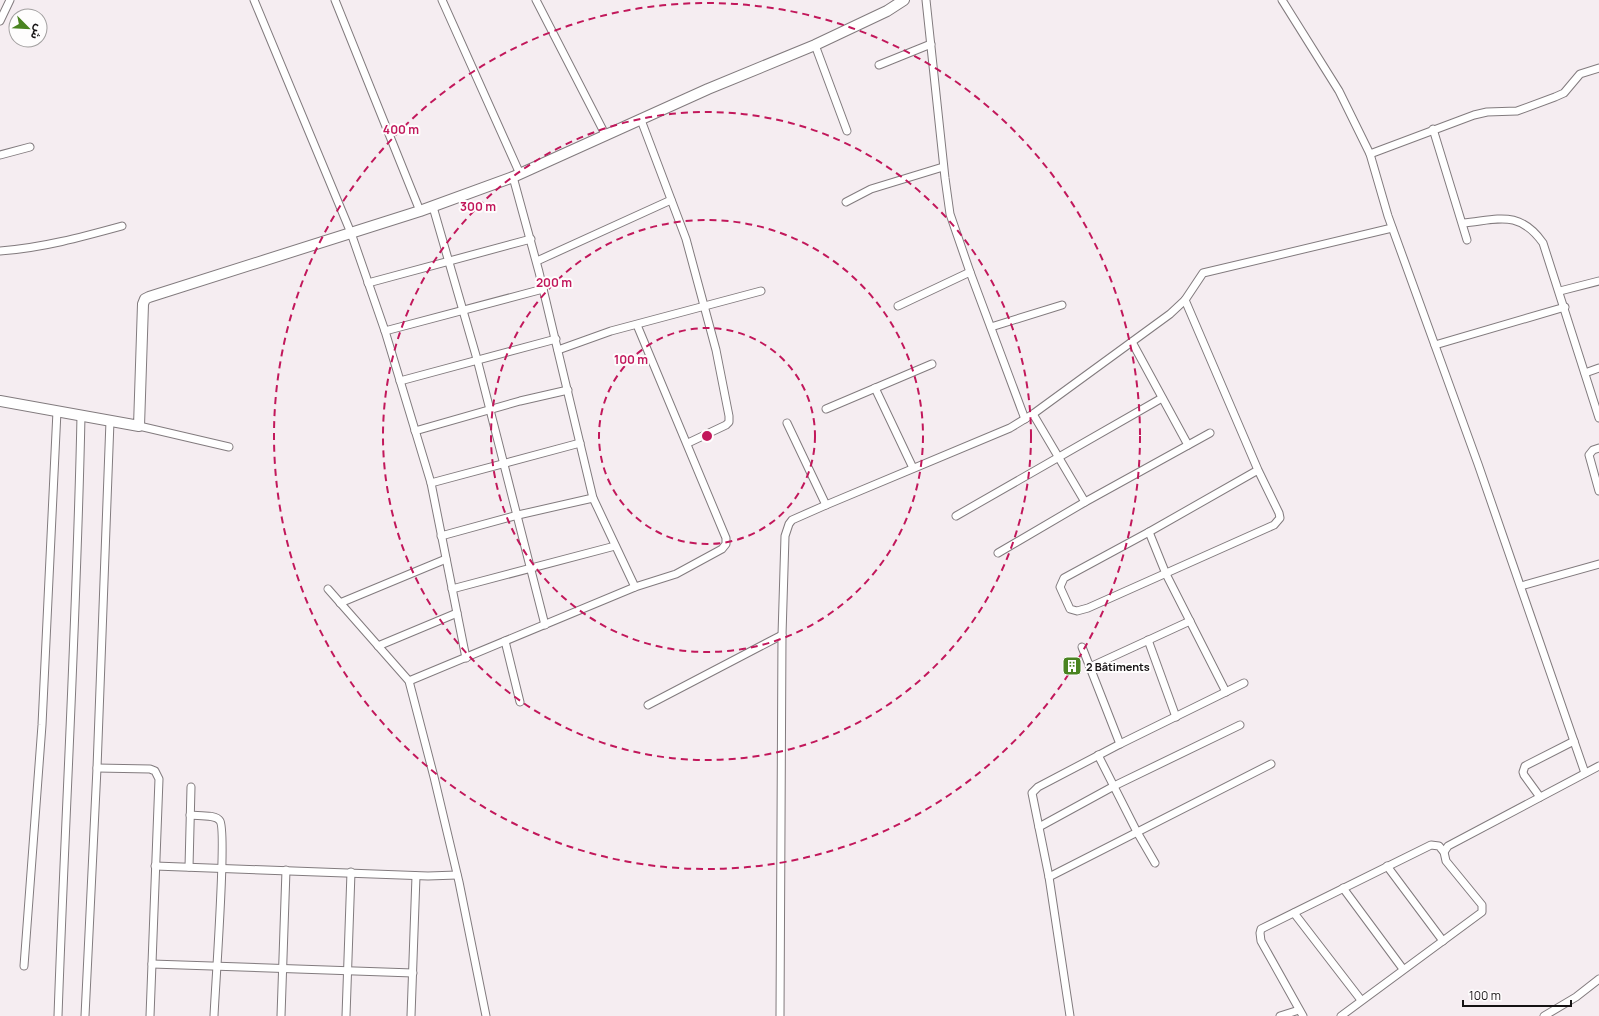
<svg xmlns="http://www.w3.org/2000/svg" width="1599" height="1016" font-family="Manrope,'Noto Sans Arabic',sans-serif">
<style>
.lines{fill:none;stroke-linecap:round;stroke-linejoin:round}
.street-casing{stroke:#827b7e;stroke-width:9}
.secondary-casing{stroke:#827b7e;stroke-width:12}
.street{stroke:#fff;stroke-width:7}
.secondary{stroke:#fff;stroke-width:10}
.ring{fill:none;stroke:#c2185b;stroke-width:2;stroke-dasharray:7 5}
.labels{text-anchor:middle;dominant-baseline:central;stroke-width:4;stroke-linejoin:round;paint-order:stroke}
.poi-label{font-size:11px;font-weight:bold;fill:#151213;stroke:#fefdfd;text-anchor:start}
.centre{fill:#c2185b;stroke:#fefdfd;stroke-width:2}
.ring-label{font-size:12px;text-anchor:middle;font-weight:bold;fill:#c2185b;stroke:#fefdfd;stroke-width:4;stroke-linejoin:round;paint-order:stroke}
</style>
<rect width="100%" height="100%" fill="#f5edf1"/>
<g class="lines">
<defs>
<g id="street">
<path d="M254 0 351 233 385 331 431 483 466 658"/>
<path d="M335 0 420 211"/>
<path d="M442 0 520 174"/>
<path d="M536 0 606 136"/>
<path d="M926 0 945 178 950 214 970 272 1025 419"/>
<path d="M1282 0 1339 91 1370 154 1388 216 1478 464 1585 773"/>
<path d="M0 21 10 0"/>
<path d="M815 45 847 131"/>
<path d="M879 65 931 44"/>
<path d="M641 120 686 239 716 350 729 416V422L726 425 688 443"/>
<path d="M1433 129 1467 240"/>
<path d="M1370 154 1474 115 1487 112 1517 111 1555 97 1564 93 1580 74 1599 68"/>
<path d="M0 155 30 147"/>
<path d="M513 177 539 272 593 498 635 587"/>
<path d="M846 202 871 189 943 167"/>
<path d="M433 207 477 359 545 625"/>
<path d="M1463 223C1497 220 1519 209 1543 243L1599 418"/>
<path d="M0 251C42 248 82 237 122 226"/>
<path d="M537 261 671 200"/>
<path d="M368 283 531 239"/>
<path d="M1560 291 1599 281"/>
<path d="M1185 300 1258 470 1279 513 1280 518 1274 525 1088 608 1077 611 1070 609 1060 587 1064 578 1149 532 1258 470"/>
<path d="M898 306 970 272"/>
<path d="M991 327 1062 305"/>
<path d="M385 331 543 289"/>
<path d="M1132 342 1188 445"/>
<path d="M1435 345 1565 307"/>
<path d="M558 350 611 331 761 291"/>
<path d="M1585 373 1599 368"/>
<path d="M400 381 556 339"/>
<path d="M875 388 913 468"/>
<path d="M826 409 932 364"/>
<path d="M1033 414 1085 502"/>
<path d="M787 423 826 505"/>
<path d="M139 426 229 447"/>
<path d="M415 431 520 401 568 390"/>
<path d="M1599 448 1593 450 1589 455 1599 491"/>
<path d="M431 483 580 443"/>
<path d="M956 516 1162 398"/>
<path d="M1149 532 1166 574 1226 692"/>
<path d="M441 536 518 515 593 498"/>
<path d="M998 553 1085 502 1210 433"/>
<path d="M1521 586 1599 564"/>
<path d="M328 589 409 681 434 777 459 882 486 1016"/>
<path d="M452 589 615 546"/>
<path d="M340 603 446 559"/>
<path d="M1148 640 1176 717"/>
<path d="M505 641 520 702"/>
<path d="M378 646 457 613"/>
<path d="M1082 647 1120 744"/>
<path d="M1090 667 1190 621"/>
<path d="M409 681 635 587 676 574 722 549 726 544V538L637 325"/>
<path d="M648 705 782 635"/>
<path d="M1098 755 1137 832 1155 863"/>
<path d="M97 768 150 769 155 771 159 779 150 1016"/>
<path d="M1540 797 1524 775 1523 772 1525 766 1574 741"/>
<path d="M190 815C198 816 216 814 220 821 227 831 215 990 214 1016"/>
<path d="M1039 827 1114 786 1240 725"/>
<path d="M155 866 428 876 457 875"/>
<path d="M1387 866 1443 941"/>
<path d="M189 867 191 787"/>
<path d="M1049 877 1271 764"/>
<path d="M1343 888 1403 969"/>
<path d="M1294 913 1361 1000"/>
<path d="M152 964 413 973"/>
<path d="M24 966 42 725 57 411"/>
<path d="M58 1016C65 816 77 616 81 416"/>
<path d="M85 1016 97 768 110 421"/>
<path d="M281 1016 286 870"/>
<path d="M346 1016 351 872"/>
<path d="M411 1016 416 876"/>
<path d="M780 1016 782 635 785 536 789 524 792 520 826 505 1010 428 1033 414 1170 314 1185 300 1203 273 1392 228"/>
<path d="M1070 1016 1049 877 1032 793 1038 787 1120 744 1244 683"/>
<path d="M1280 1016 1299 1010"/>
<path d="M1303 1016 1261 941 1260 933 1261 929 1431 845 1439 846 1444 852"/>
<path d="M1341 1016 1482 912V905L1446 861 1444 852 1448 846 1599 766"/>
<path d="M1544 1016 1576 997 1599 979"/>
</g>
<path id="secondary" d="M0 401 139 426 143 304 145 299 149 297 420 211 513 177 708 89 815 45 887 11 904 0"/>
</defs>
<use href="#street" class="street-casing"/>
<use href="#secondary" class="secondary-casing"/>
<use href="#street" class="street"/>
<use href="#secondary" class="secondary"/>
</g>
<g class="ring">
<circle cx="707" cy="436" r="108"/>
<circle cx="707" cy="436" r="216"/>
<circle cx="707" cy="436" r="324"/>
<circle cx="707" cy="436" r="433"/>
</g>
<defs>
<symbol id="building-square" viewBox="-11 -11 22 22"><rect x="-9" y="-9" width="18" height="18" rx="4" fill="#498320" stroke="#fefdfd"/><path d="M-4-6H4V6H1V3H-1V6H-4ZM-2.5-4.3h1.7v1.8h-1.7ZM.8-4.3h1.7v1.8H.8ZM-2.5-1h1.7V.8h-1.7ZM.8-1h1.7V.8H.8Z" fill="#fff"/></symbol>
</defs>
<g fill-rule="evenodd">
<use href="#building-square" x="1061" y="655" width="22" height="22"/>
</g>
<g class="labels">
<g class="poi-label">
<text x="1086" y="666">2 Bâtiments</text>
</g>
</g>
<circle cx="707" cy="436" r="6" class="centre"/>
<g class="ring-label">
<text x="401" y="134">400 m</text>
<text x="478" y="211">300 m</text>
<text x="554" y="287">200 m</text>
<text x="631" y="364">100 m</text>
</g>
<g transform="translate(28 28) rotate(114)"><circle r="19" fill="#fefdfd" stroke="#a19f9f"/>
<path d="M0-3L7 15L0 10L-7 15Z" fill="#498320"/>
<text y="-6" font-size="11" font-weight="bold" text-anchor="middle" fill="#151213">ش</text>
</g>
<path d="M1463 1000v6h108v-6" fill="none" stroke="#151213" stroke-width="2"/>
<text x="1469" y="1000" font-size="12" fill="#151213" stroke="#fefdfd" stroke-width="3" paint-order="stroke">100 m</text>
</svg>
